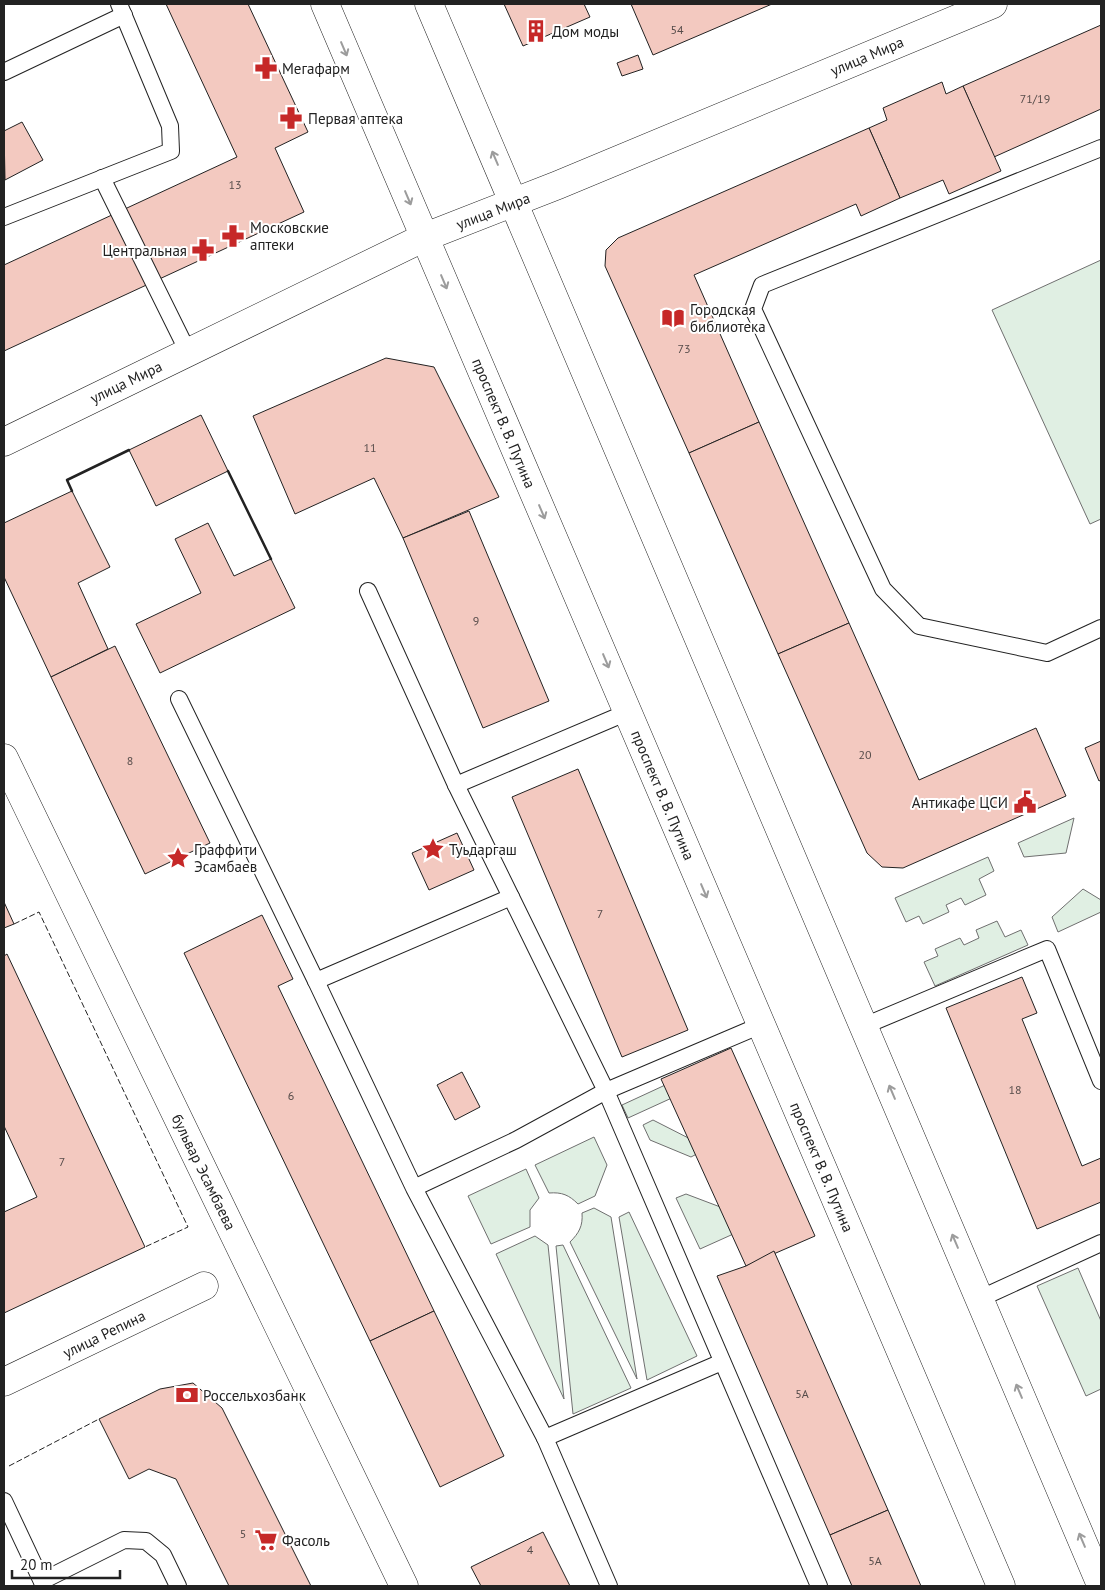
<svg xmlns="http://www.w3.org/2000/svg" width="1105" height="1590" font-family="'PT Sans',sans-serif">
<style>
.green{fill:#e0efe3;stroke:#6f6f6f}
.building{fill:#f3c9c0;stroke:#222}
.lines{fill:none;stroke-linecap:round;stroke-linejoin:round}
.lane-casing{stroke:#222;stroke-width:18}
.street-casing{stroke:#222;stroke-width:29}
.secondary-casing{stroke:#222;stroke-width:29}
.primary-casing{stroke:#222;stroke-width:29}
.lane{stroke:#fff;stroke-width:16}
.street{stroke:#fff;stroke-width:28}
.secondary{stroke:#fff;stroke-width:28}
.primary{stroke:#fff;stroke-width:28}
.fence{stroke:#222;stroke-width:1;stroke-dasharray:6 2.5;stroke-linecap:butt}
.wall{stroke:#222;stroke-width:2.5}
.oneway{stroke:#9c9c9c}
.labels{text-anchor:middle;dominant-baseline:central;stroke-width:4;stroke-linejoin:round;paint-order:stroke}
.number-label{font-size:12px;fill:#564c4a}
.poi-label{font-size:15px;fill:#222;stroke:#fff;text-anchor:start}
.street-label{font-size:15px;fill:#222;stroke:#fff}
</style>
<rect width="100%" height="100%" fill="#fff"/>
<g class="green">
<path d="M1101 260V519L1090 524 992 310Z"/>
<path d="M1074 818 1066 853 1024 857 1018 843Z"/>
<path d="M988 857 994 871 979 879 986 895 965 905 961 898 946 905 949 912 923 924 919 916 906 922 895 898Z"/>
<path d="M1083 889 1101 900V912L1058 932 1052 917Z"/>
<path d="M997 921 1005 937 1021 930 1028 945 935 986 924 962 938 956 935 949 960 938 964 945 979 938 976 930Z"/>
<path d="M702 1068 709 1081 628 1118 622 1105Z"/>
<path d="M653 1120 708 1148 691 1157 650 1140 643 1125Z"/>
<path d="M594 1137 607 1165 595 1196 578 1204C569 1195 562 1192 549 1193L535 1165Z"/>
<path d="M526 1169 539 1198 530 1210V1227L491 1244 468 1196Z"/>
<path d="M686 1194 760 1222 700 1249 676 1198Z"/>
<path d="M594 1208 611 1217 637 1379 570 1242C579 1233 583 1226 582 1213Z"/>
<path d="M629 1212 697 1356 647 1380 619 1217Z"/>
<path d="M535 1236 548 1245 564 1399 496 1254Z"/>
<path d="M563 1245 631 1388 573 1414 556 1246Z"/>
<path d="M1078 1268 1101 1321V1389L1086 1396 1037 1286Z"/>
</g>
<g class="building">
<path d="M166 4H248L308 132 275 148 304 212 4 351V265L237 157Z"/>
<path d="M504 4H584L590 17 523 46Z"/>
<path d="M631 4H772L653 55Z"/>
<path d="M1101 25V109L994 157 963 86Z"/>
<path d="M638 55 643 69 622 76 617 63Z"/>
<path d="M942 82 946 94 963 86 1001 171 949 194 943 180 900 198 869 128 887 120 883 108Z"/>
<path d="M22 122 43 160 5 180 4 131Z"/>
<path d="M869 128 900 198 861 216 856 204 694 275 759 422 689 453 605 266 606 250 618 238Z"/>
<path d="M386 358 434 367 499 497 403 538 374 478 295 514 253 416Z"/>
<path d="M201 415 228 471 156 506 129 450Z"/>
<path d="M759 422 849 623 778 654 689 453Z"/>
<path d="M72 491 110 567 78 583 108 649 51 677 4 577V523Z"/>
<path d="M469 511 549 701 483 728 403 538Z"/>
<path d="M208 523 234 576 271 559 295 608 160 673 136 624 201 593 175 539Z"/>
<path d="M849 623 919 780 1036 728 1066 796 903 868 882 867 867 853 778 654Z"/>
<path d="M115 646 210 843 145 874 51 677Z"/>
<path d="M1101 741V780L1099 781 1085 748Z"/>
<path d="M578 769 688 1030 622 1057 512 797Z"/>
<path d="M457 833 474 870 429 890 412 853Z"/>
<path d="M4 902 14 924 4 928Z"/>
<path d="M262 915 293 979 278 986 434 1311 370 1341 184 953Z"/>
<path d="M7 954 145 1247 4 1313V1212L37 1197 4 1126V956Z"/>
<path d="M1022 977 1037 1013 1022 1019 1082 1166 1101 1158V1202L1037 1229 946 1008Z"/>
<path d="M731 1048 815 1236 746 1266 661 1079Z"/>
<path d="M462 1072 480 1107 455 1120 437 1085Z"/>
<path d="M774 1251 888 1510 830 1535 717 1276 746 1266Z"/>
<path d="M434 1311 504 1456 440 1487 370 1341Z"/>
<path d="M193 1383 222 1408 311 1586H229L176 1479 149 1469 129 1479 99 1419 160 1389Z"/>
<path d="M888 1510 921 1586H852L830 1535Z"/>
<path d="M543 1532 570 1586H481L471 1567Z"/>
</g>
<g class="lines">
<defs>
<g id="lane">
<path d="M4 72 124 15"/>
<path d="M1101 148 762 285 753 309 883 589 919 626 1047 653 1101 628"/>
<path d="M102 178 188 352"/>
<path d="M4 217 171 151 170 126 119 4"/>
<path d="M368 591 456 785 511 897"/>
<path d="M179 699 316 981"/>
<path d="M456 785 628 712"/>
<path d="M761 1025 606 1091 819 1586"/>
<path d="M864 1026 1047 949 1101 1081"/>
<path d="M414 1188 516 1140 606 1091 511 897 316 981 414 1188 545 1438"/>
<path d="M979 1299 1101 1243"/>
<path d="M4 1501 44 1586"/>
<path d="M42 1581 124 1540 146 1541 163 1555 178 1586"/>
<path d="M609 1586 545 1438 722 1362"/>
</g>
<g id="street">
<path d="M4 758 404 1586"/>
<path d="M4 1382 204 1286"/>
</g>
<path id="secondary" d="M4 442 425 237 558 185 993 4"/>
<g id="primary">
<path d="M325 4 1001 1586"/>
<path d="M429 4 1101 1585"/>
</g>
</defs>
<use href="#lane" class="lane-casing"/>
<use href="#street" class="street-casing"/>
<use href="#secondary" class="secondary-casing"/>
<use href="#primary" class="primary-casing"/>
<use href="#lane" class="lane"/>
<use href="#street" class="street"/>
<use href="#secondary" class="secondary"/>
<use href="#primary" class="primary"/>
<g class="fence">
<path d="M14 924 39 912 188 1227 145 1247"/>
<path d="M9 1466 99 1419"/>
</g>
<g class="wall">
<path d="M228 471 271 559"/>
<path d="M72 491 67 480 129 450"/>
</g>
</g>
<defs><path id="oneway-shaft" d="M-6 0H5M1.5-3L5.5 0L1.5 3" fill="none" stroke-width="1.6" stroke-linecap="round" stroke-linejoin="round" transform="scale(1.25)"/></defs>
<g class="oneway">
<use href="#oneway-shaft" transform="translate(344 49) rotate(67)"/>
<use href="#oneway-shaft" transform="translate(495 158) rotate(-113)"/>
<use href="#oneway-shaft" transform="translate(408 198) rotate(67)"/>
<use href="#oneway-shaft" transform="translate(444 282) rotate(67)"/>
<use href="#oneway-shaft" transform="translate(542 512) rotate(67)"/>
<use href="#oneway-shaft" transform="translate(606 661) rotate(67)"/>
<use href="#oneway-shaft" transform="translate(704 891) rotate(67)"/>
<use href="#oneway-shaft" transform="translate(892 1092) rotate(-113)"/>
<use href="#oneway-shaft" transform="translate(955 1241) rotate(-113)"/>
<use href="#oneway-shaft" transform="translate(1019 1391) rotate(-113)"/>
<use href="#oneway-shaft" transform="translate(1082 1540) rotate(-113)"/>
</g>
<defs>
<symbol id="building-bare" viewBox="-9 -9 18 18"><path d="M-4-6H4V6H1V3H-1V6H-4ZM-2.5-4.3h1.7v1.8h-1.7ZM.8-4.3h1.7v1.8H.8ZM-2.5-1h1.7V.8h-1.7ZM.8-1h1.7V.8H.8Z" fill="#c62828" stroke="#fff" stroke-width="2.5" paint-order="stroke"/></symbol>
<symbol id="pharmacy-bare" viewBox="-9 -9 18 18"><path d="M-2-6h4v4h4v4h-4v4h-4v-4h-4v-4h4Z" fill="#c62828" stroke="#fff" stroke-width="2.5" paint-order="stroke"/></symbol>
<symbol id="library-bare" viewBox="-9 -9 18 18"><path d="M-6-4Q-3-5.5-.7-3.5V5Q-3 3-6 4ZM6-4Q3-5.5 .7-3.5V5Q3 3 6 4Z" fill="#c62828" stroke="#fff" stroke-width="2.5" paint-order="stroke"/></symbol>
<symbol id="civic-bare" viewBox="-9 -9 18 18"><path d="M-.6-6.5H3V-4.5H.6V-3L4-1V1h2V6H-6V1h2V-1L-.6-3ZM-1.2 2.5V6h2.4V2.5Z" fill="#c62828" stroke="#fff" stroke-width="2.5" paint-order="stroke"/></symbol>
<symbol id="sight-bare" viewBox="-9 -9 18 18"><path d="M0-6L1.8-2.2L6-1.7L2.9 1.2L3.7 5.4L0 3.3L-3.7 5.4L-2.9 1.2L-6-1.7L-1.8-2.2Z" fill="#c62828" stroke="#fff" stroke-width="2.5" paint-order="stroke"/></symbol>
<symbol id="bank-bare" viewBox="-9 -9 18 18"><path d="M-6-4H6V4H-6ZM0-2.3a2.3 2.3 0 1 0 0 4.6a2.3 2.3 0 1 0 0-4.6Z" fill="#c62828" stroke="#fff" stroke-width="2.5" paint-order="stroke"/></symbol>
<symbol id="supermarket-bare" viewBox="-9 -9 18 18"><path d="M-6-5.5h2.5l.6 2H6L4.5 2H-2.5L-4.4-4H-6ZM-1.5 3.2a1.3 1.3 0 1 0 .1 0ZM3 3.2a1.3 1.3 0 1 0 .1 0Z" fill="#c62828" stroke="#fff" stroke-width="2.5" paint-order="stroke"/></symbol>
</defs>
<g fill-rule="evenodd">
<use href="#building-bare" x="520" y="15" width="32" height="32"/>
<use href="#pharmacy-bare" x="250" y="52" width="32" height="32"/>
<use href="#pharmacy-bare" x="275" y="102" width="32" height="32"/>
<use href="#pharmacy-bare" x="217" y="220" width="32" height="32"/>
<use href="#pharmacy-bare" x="187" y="234" width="32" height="32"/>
<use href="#library-bare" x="657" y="302" width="32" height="32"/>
<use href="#civic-bare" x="1009" y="786" width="32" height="32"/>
<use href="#sight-bare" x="417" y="833" width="32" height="32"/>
<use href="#sight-bare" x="162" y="842" width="32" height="32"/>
<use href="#bank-bare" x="171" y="1379" width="32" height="32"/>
<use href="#supermarket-bare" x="250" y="1524" width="32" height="32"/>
</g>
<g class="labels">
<g class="number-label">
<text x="677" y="29">54</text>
<text x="1035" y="98">71/19</text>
<text x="235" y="184">13</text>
<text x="684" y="348">73</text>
<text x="370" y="447">11</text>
<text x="476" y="620">9</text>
<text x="865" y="754">20</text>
<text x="130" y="760">8</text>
<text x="600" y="913">7</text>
<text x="1015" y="1089">18</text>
<text x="291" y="1095">6</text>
<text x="62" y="1161">7</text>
<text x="802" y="1393">5А</text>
<text x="243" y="1533">5</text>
<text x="530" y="1549">4</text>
<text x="875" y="1560">5А</text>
</g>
<g class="poi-label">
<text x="552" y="31">Дом моды</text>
<text x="282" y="68">Мегафарм</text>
<text x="308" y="118">Первая аптека</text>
<text x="250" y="227">Московские<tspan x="250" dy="17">аптеки</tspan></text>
<text x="187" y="250" text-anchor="end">Центральная</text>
<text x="690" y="309">Городская<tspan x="690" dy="17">библиотека</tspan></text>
<text x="1008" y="802" text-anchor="end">Антикафе ЦСИ</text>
<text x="194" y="849">Граффити<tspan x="194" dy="17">Эсамбаев</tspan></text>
<text x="449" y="849">Туьдаргаш</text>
<text x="203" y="1395">Россельхозбанк</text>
<text x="282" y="1540">Фасоль</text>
</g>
<g class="street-label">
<text transform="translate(867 56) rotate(-23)">улица Мира</text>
<text transform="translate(493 211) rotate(-21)">улица Мира</text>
<text transform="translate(126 382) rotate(-26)">улица Мира</text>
<text transform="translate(504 423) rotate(67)">проспект В. В. Путина</text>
<text transform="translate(663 795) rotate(67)">проспект В. В. Путина</text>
<text transform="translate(822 1167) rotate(67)">проспект В. В. Путина</text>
<text transform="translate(204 1172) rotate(64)">бульвар Эсамбаева</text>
<text transform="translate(104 1334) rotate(-26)">улица Репина</text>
</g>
</g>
<rect width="1105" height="1590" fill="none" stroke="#222222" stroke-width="10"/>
<path d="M12 1570v8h108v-8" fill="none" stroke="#222222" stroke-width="2.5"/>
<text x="20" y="1570" font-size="15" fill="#222222" stroke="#ffffff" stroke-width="4" paint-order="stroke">20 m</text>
</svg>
